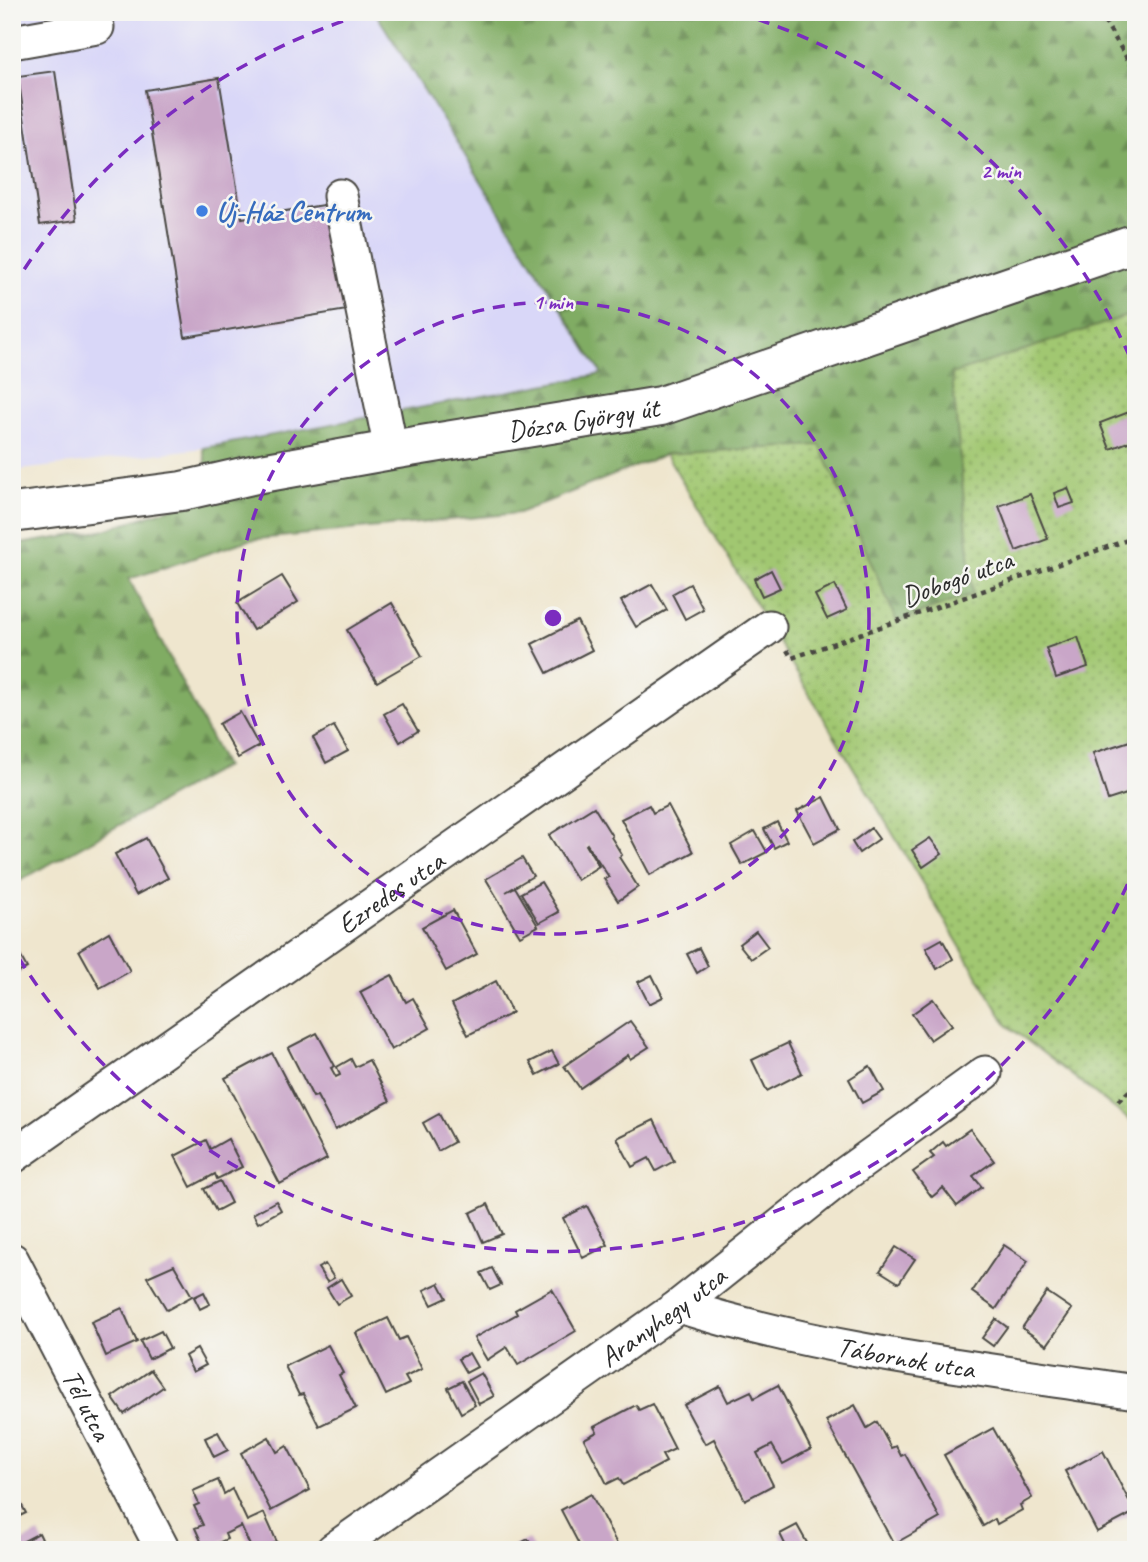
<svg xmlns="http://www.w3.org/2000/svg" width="1148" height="1562" font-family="Caveat,sans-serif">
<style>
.built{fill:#d9d7f8}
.forest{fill:url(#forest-firs);stroke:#566c47;stroke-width:2}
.garden{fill:url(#garden-dots);stroke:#66794e;stroke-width:2}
.building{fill:#c9a6c8}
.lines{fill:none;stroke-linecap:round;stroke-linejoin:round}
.minor-casing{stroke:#484743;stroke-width:37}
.major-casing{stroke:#484743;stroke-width:42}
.path{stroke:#484743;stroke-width:4.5;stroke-dasharray:5 5;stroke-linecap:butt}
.minor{stroke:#fff;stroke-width:33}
.major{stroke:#fff;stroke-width:38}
.ring{fill:none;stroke:#7b2cbf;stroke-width:3.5;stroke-dasharray:12 9}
.shop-dot{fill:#3f7fe0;stroke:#f6f6f2;stroke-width:2.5}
.labels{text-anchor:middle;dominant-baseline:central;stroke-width:5;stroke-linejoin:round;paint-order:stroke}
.shop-label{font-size:28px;font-weight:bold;fill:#366cbe;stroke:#f6f6f2;text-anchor:start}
.street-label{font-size:28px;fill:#2b2b2b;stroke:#f6f6f2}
.centre{fill:#7b2cbf;stroke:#f6f6f2;stroke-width:3.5}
.ring-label{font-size:21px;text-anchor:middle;font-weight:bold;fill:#7b2cbf;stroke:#f6f6f2;stroke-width:5;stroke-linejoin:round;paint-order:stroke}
</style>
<defs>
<pattern id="forest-firs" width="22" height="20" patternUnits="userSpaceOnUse" patternTransform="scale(1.75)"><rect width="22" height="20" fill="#80ac63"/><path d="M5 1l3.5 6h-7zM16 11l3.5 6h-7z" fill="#698c52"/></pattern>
<pattern id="garden-dots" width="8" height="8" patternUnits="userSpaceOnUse" patternTransform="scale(1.75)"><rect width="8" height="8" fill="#a1c771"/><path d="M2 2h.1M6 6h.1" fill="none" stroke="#83a25d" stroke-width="1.8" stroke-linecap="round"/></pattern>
</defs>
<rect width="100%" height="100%" fill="#f6f6f2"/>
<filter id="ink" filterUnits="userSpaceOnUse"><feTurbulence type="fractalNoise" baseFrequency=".0143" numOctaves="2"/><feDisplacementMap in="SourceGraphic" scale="14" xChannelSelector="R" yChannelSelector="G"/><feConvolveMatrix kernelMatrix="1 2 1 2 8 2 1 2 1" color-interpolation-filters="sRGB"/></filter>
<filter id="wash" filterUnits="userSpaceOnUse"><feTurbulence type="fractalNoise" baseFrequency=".00686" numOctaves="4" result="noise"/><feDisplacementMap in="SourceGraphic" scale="28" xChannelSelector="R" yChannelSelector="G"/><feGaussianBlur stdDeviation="1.57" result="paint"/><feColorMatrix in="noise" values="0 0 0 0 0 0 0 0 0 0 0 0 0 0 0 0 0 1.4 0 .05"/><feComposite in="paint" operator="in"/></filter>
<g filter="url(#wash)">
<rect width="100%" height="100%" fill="#efe6ce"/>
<path class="built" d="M12 12H375L602 374 204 448 12 471Z"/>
<path class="forest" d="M375 12H1136V313L952 374 973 594 897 622 819 445 666 454 519 513 249 540 129 579 225 766 12 885V545L101 531 212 495 203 448 602 374Z"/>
<path class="garden" d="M1136 313V1125L1007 1025 666 454 820 445 897 622 973 594 952 374Z"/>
<g id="blocks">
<g class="building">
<path d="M15 54 18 71 12 72V55Z"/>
<path d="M55 71 77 220 40 225 18 76Z"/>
<path d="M219 78 242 218 330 204 347 310 185 337 145 90Z"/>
<path d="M1129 412 1136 431V439L1110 449 1100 423Z"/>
<path d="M1068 488 1074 503 1059 508 1054 493Z"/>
<path d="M1030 494 1048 539 1016 551 999 506Z"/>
<path d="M771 570 780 588 762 596 754 579Z"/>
<path d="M282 576 298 602 253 630 237 603Z"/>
<path d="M652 584 667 610 636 627 621 601Z"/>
<path d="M690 584 703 609 685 619 672 594Z"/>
<path d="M835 585 847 610 827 619 815 595Z"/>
<path d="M392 603 422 656 377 682 347 630Z"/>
<path d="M577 621 592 650 547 673 532 644Z"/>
<path d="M1078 637 1088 667 1056 678 1046 648Z"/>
<path d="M402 704 418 731 400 742 384 714Z"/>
<path d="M240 712 259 746 238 758 219 724Z"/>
<path d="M334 726 348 751 326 763 313 738Z"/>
<path d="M1136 739V791L1108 800 1093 753Z"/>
<path d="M824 797 840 829 814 843 797 811Z"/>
<path d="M649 805 653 813 668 805 693 852 650 875 621 819Z"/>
<path d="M594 807 612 836 611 837 622 855 619 857 638 887 618 901 604 879 609 877 587 844 586 845 599 866 577 880 549 835Z"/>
<path d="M777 822 787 841 774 848 764 829Z"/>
<path d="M871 828 879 839 859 853 852 842Z"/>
<path d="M755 831 767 852 742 865 731 845Z"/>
<path d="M146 838 168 878 136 895 115 854Z"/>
<path d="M930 838 942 854 923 867 912 850Z"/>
<path d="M522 858 533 876 506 892 515 887 538 926 520 936 486 879Z"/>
<path d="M541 882 559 912 539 923 521 893Z"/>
<path d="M453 910 477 954 446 971 422 927Z"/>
<path d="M756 931 768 947 751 959 739 944Z"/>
<path d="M109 932 130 971 100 988 79 950Z"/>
<path d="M942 939 953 959 937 969 926 948Z"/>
<path d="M12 941 27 968 12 976Z"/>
<path d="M699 948 708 966 697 973 687 954Z"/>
<path d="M392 975 406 1002 413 998 430 1028 391 1050 360 992Z"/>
<path d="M652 975 663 997 649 1004 638 982Z"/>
<path d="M496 981 512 1013 468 1035 452 1004Z"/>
<path d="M933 999 952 1025 930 1040 912 1014Z"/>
<path d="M630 1021 649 1047 630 1059 628 1055 580 1088 564 1066Z"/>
<path d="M317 1033 335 1066 331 1068 336 1077 340 1075 337 1067 351 1059 355 1067 369 1060 390 1101 335 1130 317 1096 313 1097 288 1048Z"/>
<path d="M788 1043 802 1073 767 1091 752 1060Z"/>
<path d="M552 1051 559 1064 537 1075 530 1062Z"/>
<path d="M272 1053 327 1159 280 1184 225 1078Z"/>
<path d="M870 1066 884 1091 862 1103 849 1079Z"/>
<path d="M439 1114 454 1142 438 1151 423 1123Z"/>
<path d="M654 1120 674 1161 656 1171 649 1158 632 1167 617 1138Z"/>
<path d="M970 1129 994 1161 973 1176 982 1187 957 1206 943 1188 932 1197 913 1172 934 1157 930 1153 943 1142 946 1146Z"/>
<path d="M228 1139 242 1167 217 1179 215 1174 191 1187 175 1156 206 1140 210 1149Z"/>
<path d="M220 1181 231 1203 216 1211 204 1189Z"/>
<path d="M276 1201 281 1210 258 1223 253 1214Z"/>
<path d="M488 1204 502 1234 483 1242 470 1213Z"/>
<path d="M587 1206 608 1245 583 1258 563 1218Z"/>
<path d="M1004 1245 1028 1261 996 1309 972 1292Z"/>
<path d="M896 1247 915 1259 899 1283 880 1271Z"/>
<path d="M325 1264 334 1278 327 1282 318 1268Z"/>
<path d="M174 1265 192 1296 167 1310 147 1277Z"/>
<path d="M492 1268 501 1285 490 1290 481 1273Z"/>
<path d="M341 1279 351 1296 337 1304 327 1288Z"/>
<path d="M439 1283 447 1298 432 1305 424 1290Z"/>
<path d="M552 1289 576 1331 518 1365 507 1347 487 1360 474 1338 517 1314 515 1310Z"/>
<path d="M204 1292 210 1304 200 1309 194 1297Z"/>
<path d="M1047 1292 1072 1309 1047 1345 1022 1328Z"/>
<path d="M122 1308 137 1342 106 1356 91 1322Z"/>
<path d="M388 1318 399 1340 406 1337 422 1369 405 1377 409 1384 386 1395 356 1333Z"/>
<path d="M996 1319 1007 1327 993 1346 982 1338Z"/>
<path d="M161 1331 170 1348 149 1359 140 1341Z"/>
<path d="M328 1345 343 1373 339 1375 356 1408 319 1426 303 1394 299 1395 285 1366Z"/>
<path d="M197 1349 206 1365 193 1372 185 1356Z"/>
<path d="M469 1353 477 1367 466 1373 458 1359Z"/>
<path d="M151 1370 163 1387 124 1414 112 1397Z"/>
<path d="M481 1373 494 1396 479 1404 467 1381Z"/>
<path d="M462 1381 475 1405 461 1413 448 1388Z"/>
<path d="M778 1385 811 1449 783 1464 772 1445 757 1453 773 1485 745 1500 714 1439 705 1444 684 1405 720 1386 728 1402 751 1391 754 1398Z"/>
<path d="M652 1404 675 1449 662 1455 666 1462 623 1485 619 1478 607 1484 584 1439 597 1432 594 1427 636 1405 639 1410Z"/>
<path d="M855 1405 867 1428 877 1422 891 1448 896 1446 901 1456 905 1454 940 1518 894 1544 826 1421Z"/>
<path d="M993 1428 1032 1498 1020 1505 1022 1510 997 1524 995 1519 983 1526 944 1455Z"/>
<path d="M218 1432 228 1450 214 1457 205 1438Z"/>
<path d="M269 1437 277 1452 287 1446 310 1490 271 1511 241 1453Z"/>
<path d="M1103 1451 1135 1512 1097 1532 1065 1471Z"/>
<path d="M218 1480 224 1494 232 1489 247 1521 264 1513 277 1542 260 1550H252L241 1526 225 1534 227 1539 218 1543 219 1545 205 1550 195 1528 203 1525 194 1506 199 1504 193 1491Z"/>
<path d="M12 1487 26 1513 12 1520Z"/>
<path d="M591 1494 620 1550H582L561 1510Z"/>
<path d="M797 1525 811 1550H775L785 1544 780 1534Z"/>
<path d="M39 1533 47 1550H12V1547Z"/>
<path d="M528 1539 534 1550H508Z"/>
</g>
</g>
</g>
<g filter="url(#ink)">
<use href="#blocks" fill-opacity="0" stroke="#484743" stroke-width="2"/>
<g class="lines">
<defs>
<g id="minor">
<path d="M12 42 97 27"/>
<path d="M340 196 391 450"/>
<path id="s1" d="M12 1157 769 627"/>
<path id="s2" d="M12 1260 163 1550"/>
<path id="s3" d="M679 1306C827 1352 983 1369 1136 1392"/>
<path id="s4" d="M333 1550 679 1306 845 1174 985 1073"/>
</g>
<g id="major">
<path id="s5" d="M12 513 182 491 256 474 391 450 661 406 1136 243"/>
</g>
</defs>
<use href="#minor" class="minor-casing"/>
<use href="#major" class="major-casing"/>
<g class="path">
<path d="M1099 12 1136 73"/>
<path d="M787 650 792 658 1136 537"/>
<path d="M1118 1101 1136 1085"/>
</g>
<use href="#minor" class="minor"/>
<use href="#major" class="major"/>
</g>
</g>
<g class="ring">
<circle cx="553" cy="618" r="316"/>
<path d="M1136 865A633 633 0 0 1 13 949M13 287A633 633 0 0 1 368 13M738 13A633 633 0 0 1 1136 371"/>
</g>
<circle class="shop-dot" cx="202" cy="211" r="7"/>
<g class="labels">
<g class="shop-label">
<text x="216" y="211">Új-Ház Centrum</text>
</g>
<g class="street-label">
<text stroke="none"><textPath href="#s5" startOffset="579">Dózsa György út</textPath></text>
<text transform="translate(957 578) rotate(-20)">Dobogó utca</text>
<text stroke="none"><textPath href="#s1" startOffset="462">Ezredes utca</textPath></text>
<text stroke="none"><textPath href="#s4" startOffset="404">Aranyhegy utca</textPath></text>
<text stroke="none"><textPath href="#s3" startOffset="233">Tábornok utca</textPath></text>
<text stroke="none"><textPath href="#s2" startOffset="163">Tél utca</textPath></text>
</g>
</g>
<circle cx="553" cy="618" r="10" class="centre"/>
<g class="ring-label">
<text x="1001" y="178">2 min</text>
<text x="553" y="309">1 min</text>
</g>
<rect width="1148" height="1562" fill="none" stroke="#f6f6f2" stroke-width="42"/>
</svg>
